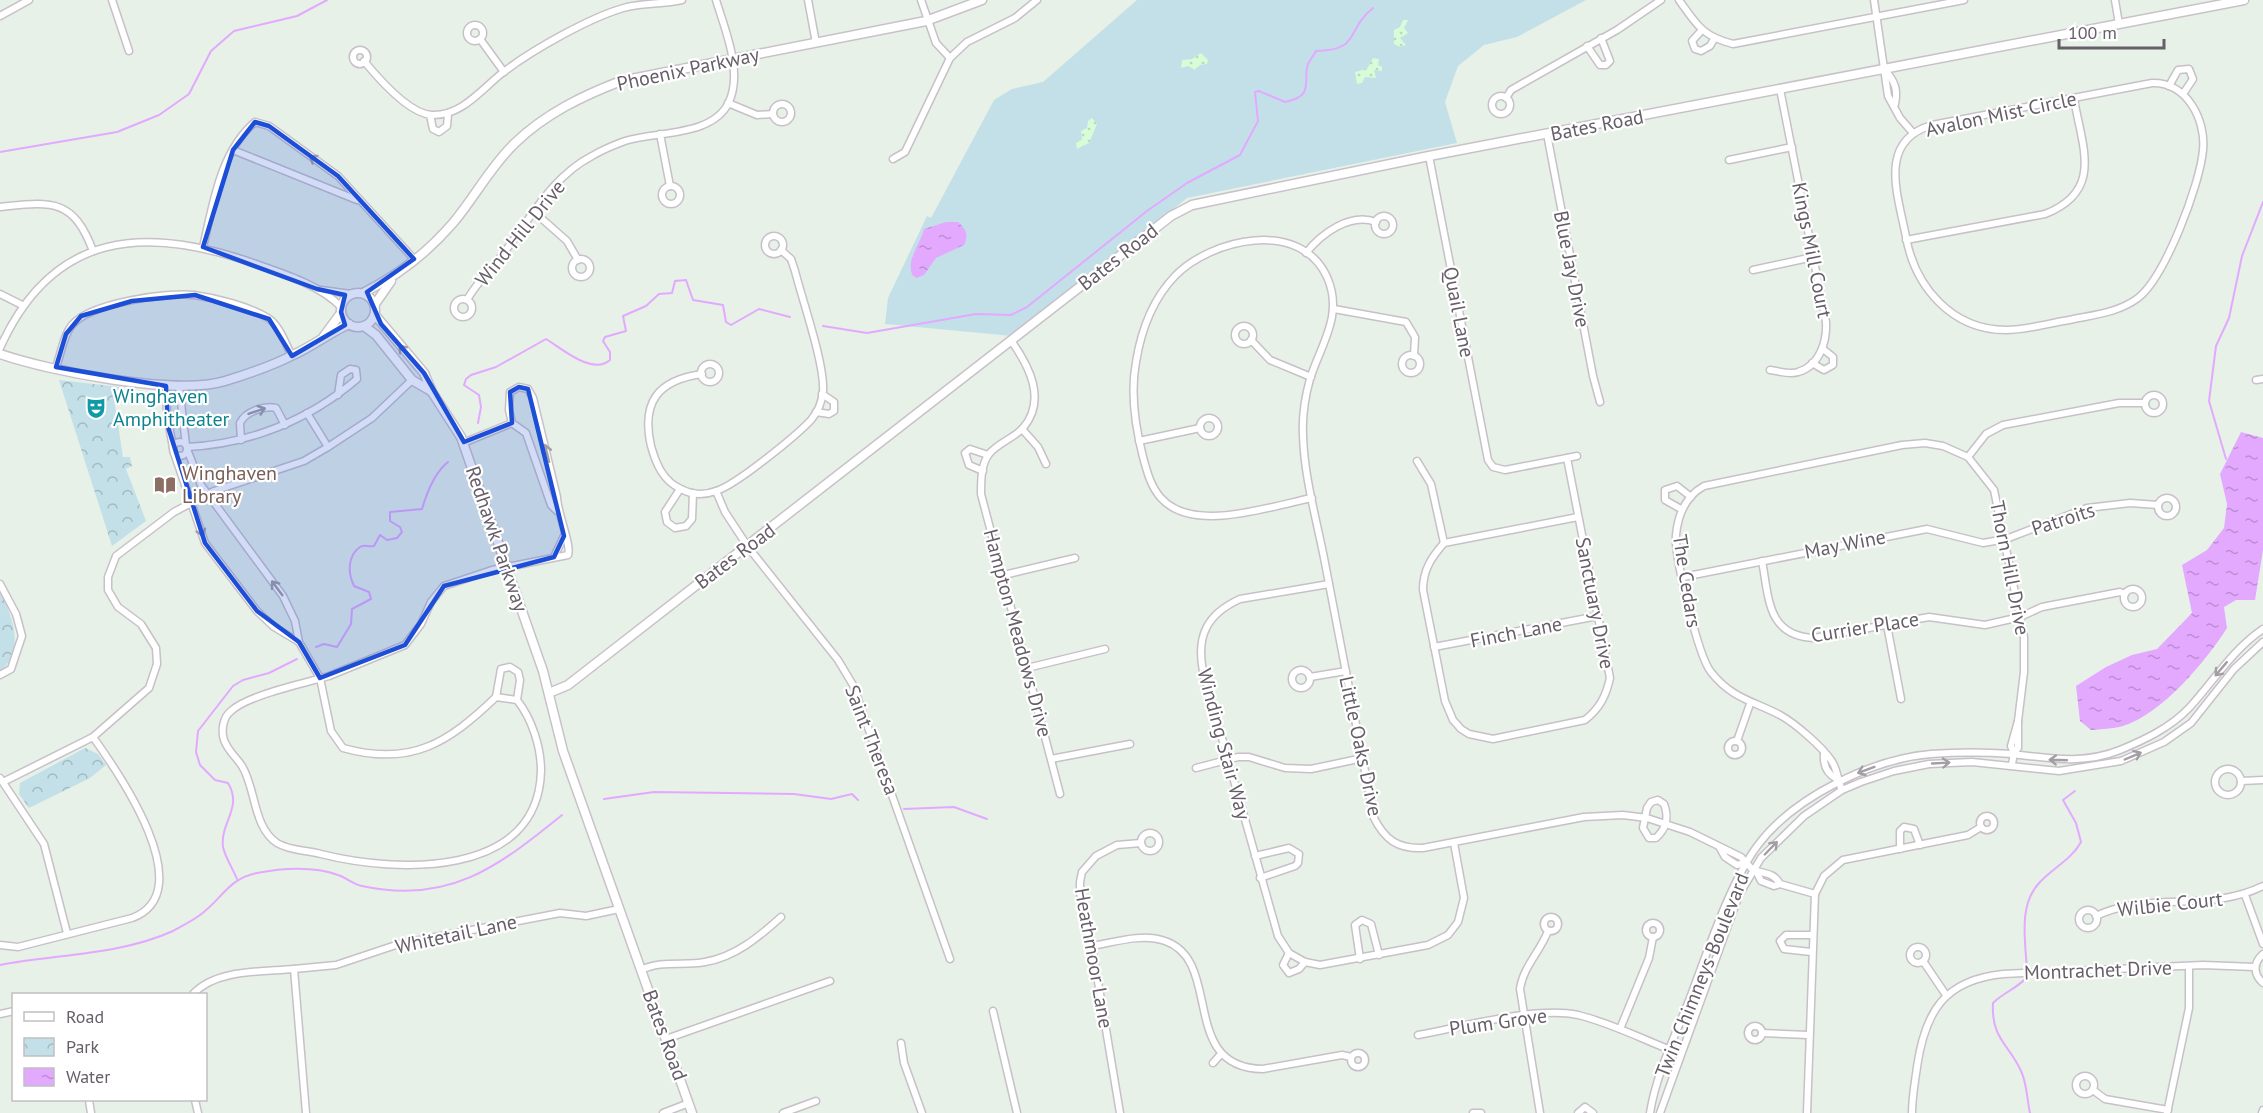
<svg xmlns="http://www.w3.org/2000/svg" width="2263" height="1113" font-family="'PT Sans',sans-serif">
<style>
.green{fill:#c3e0e9}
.sand{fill:url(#sand-dots)}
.park{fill:url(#park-crowns)}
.water{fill:url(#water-ripples)}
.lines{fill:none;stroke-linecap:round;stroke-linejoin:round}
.stream{stroke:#e3a9ff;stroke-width:2}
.street-casing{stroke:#c7c0c8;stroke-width:9}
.secondary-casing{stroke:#c9c1ca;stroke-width:11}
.street{stroke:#fff;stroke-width:6}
.secondary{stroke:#fff;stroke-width:8}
.oneway{stroke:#a39ea4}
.marked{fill:#1d4ed8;fill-opacity:0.2;stroke:#1d4ed8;stroke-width:4.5;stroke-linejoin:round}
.labels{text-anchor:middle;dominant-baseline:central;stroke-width:4.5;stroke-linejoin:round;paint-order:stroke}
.street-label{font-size:20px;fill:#665e68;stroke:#fff}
.culture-label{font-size:20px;fill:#0d838f;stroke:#fff;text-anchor:start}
.education-label{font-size:20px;fill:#785e54;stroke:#fff;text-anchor:start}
</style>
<defs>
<pattern id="sand-dots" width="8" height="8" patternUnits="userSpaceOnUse" patternTransform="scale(1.5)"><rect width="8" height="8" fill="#d7fcd7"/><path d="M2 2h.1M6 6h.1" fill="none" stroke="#bbdabb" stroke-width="1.8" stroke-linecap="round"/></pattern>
<pattern id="park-crowns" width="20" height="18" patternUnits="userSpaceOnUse" patternTransform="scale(1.5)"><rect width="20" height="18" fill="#c3e0e9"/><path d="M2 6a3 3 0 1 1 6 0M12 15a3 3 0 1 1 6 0" fill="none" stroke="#a2b9c1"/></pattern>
<pattern id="water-ripples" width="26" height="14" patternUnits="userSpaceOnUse" patternTransform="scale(1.5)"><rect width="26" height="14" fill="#e3a9ff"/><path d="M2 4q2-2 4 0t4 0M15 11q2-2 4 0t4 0" fill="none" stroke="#bc8dd2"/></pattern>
</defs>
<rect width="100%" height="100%" fill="#e7f1e7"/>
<path class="green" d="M1137 0H1586L1517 37 1484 45 1458 66 1445 102 1457 143 1187 198 1012 336 885 324 888 298 927 216 931 218 994 100 1012 89 1043 82Z"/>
<g class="sand">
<path d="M1403 20H1408L1404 28 1408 33 1400 38 1406 45 1400 47 1394 44V30L1400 27Z"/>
<path d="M1201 53 1208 60 1207 64 1200 65 1195 70 1188 66 1181 68 1182 60 1192 59Z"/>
<path d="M1373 58 1379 59 1378 65 1382 67V71L1374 70 1376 78 1365 77 1362 83 1357 84 1355 72 1367 69Z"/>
<path d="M1092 118 1097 124 1089 143 1077 149 1076 142 1082 140 1081 131 1087 128 1088 121Z"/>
</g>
<g class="park">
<path d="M59 380 120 387V396L114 398 123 457H130L132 466 126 469 146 521 112 546Z"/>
<path d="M0 591C12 617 26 648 0 672Z"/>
<path d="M85 748 98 754 106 765 90 778 29 808 19 794 20 783Z"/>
</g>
<g class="water">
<path d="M946 222H958C966 229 969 235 964 245L936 258 924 275 917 278 913 276C905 261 920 245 924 229Z"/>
<path d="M2241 432 2263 438V550L2255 600H2236L2224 607 2227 628C2206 661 2162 714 2123 726 2113 729 2101 729 2091 730L2080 721 2076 686 2106 667 2132 655 2157 649 2192 613 2182 565 2207 550 2224 528 2227 504 2220 474Z"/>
</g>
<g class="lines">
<g class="stream">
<path d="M0 152 117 132 159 115 189 94 211 51 234 31 297 16 327 0"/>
<path d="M823 326 867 333 976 314 1011 315 1027 307 1147 211 1187 183 1240 155 1258 121 1255 92 1259 91 1285 102C1316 96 1302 80 1308 64 1310 60 1314 55 1316 51 1362 50 1345 30 1373 8"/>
<path d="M478 423 481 407 479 395 464 385 466 379 471 375 496 367 546 339C560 347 592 376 610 360V352L603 341 605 337 626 331 623 316 646 306 659 294 672 293 675 281 686 280 693 300 723 305 726 322 731 325 759 309 790 317"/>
<path d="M2226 459 2209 401 2216 346 2229 318 2242 256 2263 202"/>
<path d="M316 647 324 644 337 647 351 624 352 609 371 599 369 592 354 586C348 574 347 556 360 547 363 544 369 547 374 546L380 535 387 540 397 538 402 532 400 527 390 521V512L422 509C427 492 434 473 448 462"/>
<path d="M604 799 654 792 794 794 831 799 852 794 858 800"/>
<path d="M904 809 954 807 987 819"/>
<path d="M237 879C233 869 225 857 223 847 220 822 243 808 228 783L215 780 200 765 196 752 198 731 233 686 243 680 269 673 297 659"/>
<path d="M0 965C57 954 120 955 173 931 182 926 192 921 200 915 222 899 229 878 257 873 282 868 314 866 338 875 347 878 353 884 362 886 448 905 498 867 562 815"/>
<path d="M2030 1113C2027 1100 2027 1083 2021 1071 2009 1044 1991 1039 1993 1003 2004 992 2018 988 2027 977 2027 945 2016 907 2040 882 2053 868 2072 859 2081 842L2076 823 2063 800 2075 791"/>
</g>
<defs>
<g id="street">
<path d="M112 0 129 51"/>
<path d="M808 0 816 43"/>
<path d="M921 0 936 43 950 58"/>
<path d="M1679 0C1697 25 1702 36 1733 44L1964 0"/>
<path d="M1874 0 1888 96 1900 118 1913 133"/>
<path d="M2115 0 2119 24"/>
<path d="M0 16 29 0"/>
<circle cx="475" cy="33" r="8"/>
<path d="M1701 31 1692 41 1695 49 1701 51 1710 46 1714 39"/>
<path d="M480 39 504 72"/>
<path d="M1587 46 1600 65H1606L1610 61 1601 38"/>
<circle cx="360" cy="57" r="7"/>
<path d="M364 61C378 78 409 114 432 115 461 116 480 91 501 74 530 51 592 16 627 7 645 3 664 4 682 0"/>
<path d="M1886 71C1895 82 1898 90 1895 104"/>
<path d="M2152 83C2187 82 2206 120 2203 150 2200 185 2165 277 2138 298 2118 313 2092 315 2069 320 2049 323 2027 330 2006 330 1952 330 1915 287 1906 237 1898 195 1877 141 1932 125Z"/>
<path d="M2169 86 2178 70 2189 69 2193 79 2183 94"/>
<circle cx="1501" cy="105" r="9"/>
<path d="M1506 98 1511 90 1617 30 1661 0"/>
<path d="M728 103 757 115 773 114"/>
<circle cx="782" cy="113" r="9"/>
<path d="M430 115 433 129 439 132 447 126 448 114"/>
<path d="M660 134 670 186"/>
<path d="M1547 134 1593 376 1600 402"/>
<path d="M233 150 357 200"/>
<path d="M1429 156 1488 460 1493 467 1505 470 1577 456"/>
<path d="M893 159 905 152 950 58 967 42 1015 18 1037 0"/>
<path d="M1729 160 1792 147"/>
<circle cx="671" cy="195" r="9"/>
<path d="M0 207C50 202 73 197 93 251"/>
<path d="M533 211 567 241 578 260"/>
<circle cx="1384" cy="225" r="9"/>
<circle cx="774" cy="245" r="9"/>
<path d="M1906 240 2045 214C2104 191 2082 147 2074 99"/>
<path d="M203 247C213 204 220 152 255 122L269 126 338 176 414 259"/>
<path d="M1306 253C1321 234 1350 212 1376 222"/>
<circle cx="581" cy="268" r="9"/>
<path d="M1753 270 1813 257"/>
<path d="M321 290 351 294"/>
<path d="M0 294 22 305"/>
<circle cx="463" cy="308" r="9"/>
<path d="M467 300C477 282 494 266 506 250 532 216 553 176 592 156 602 150 614 145 625 141 656 131 713 137 729 102 743 71 725 30 716 0"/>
<path d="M1334 309 1406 322 1415 337 1414 356"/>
<circle cx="1244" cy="335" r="9"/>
<path d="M1251 340 1270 360 1311 377"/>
<path d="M1012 342C1029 366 1047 400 1023 428 1014 438 998 443 989 454 981 464 981 481 981 494L1060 794"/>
<path d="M0 348C53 230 146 225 256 264 284 274 320 285 341 307"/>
<circle cx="1411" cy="364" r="9"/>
<path d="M1812 363 1824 370 1833 365V357L1823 349"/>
<circle cx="710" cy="373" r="9"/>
<path d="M56 367C61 354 63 336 72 325 90 303 166 292 194 295 216 298 248 306 268 318 280 326 285 343 292 356"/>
<path d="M1770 370C1779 371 1790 375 1798 372 1820 366 1827 341 1826 322L1780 89"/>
<path d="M702 374C658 380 641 402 651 446 656 464 663 481 681 489 692 495 705 495 716 491 736 485 796 436 811 420 818 412 822 401 823 391 825 365 802 299 795 271L791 259 781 250"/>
<path d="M2256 380 2263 379"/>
<path d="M166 386 167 414 173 448"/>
<path d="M179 386 186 445"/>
<circle cx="2154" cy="404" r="9"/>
<path d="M816 412 829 414 834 411V402L822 394"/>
<path d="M307 413 328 447"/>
<circle cx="1209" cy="427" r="9"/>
<path d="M1022 429 1038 447 1046 464"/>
<path d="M241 440 240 423C245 412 264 405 276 408L285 425"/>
<path d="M1139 441 1200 428"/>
<circle cx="180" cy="449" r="7"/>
<path d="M463 443 512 423"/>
<path d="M187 447C250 444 309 420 357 379L356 370 350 369 341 375 338 395"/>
<path d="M187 449 201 485 283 596 295 621 299 642 320 678 331 731 343 748C411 767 448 743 496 697L517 700C532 719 541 747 541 771 538 879 396 873 321 854 307 850 290 851 277 843 253 827 256 789 242 766 236 757 228 751 224 740 221 731 223 717 231 711 248 695 305 683 329 676L405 645 421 624 431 602 444 586 492 570 568 555C572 546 557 512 557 497L533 398 528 389 519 387 510 392 509 410 512 423 526 433 551 505 557 511"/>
<path d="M174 453 205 543 257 611 274 627 299 642"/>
<path d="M1968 457 1986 434 2003 425 2119 403H2145"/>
<path d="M1567 458 1610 678C1606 696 1600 708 1585 720L1493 739 1469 734 1461 729 1453 720 1445 701 1423 590C1423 570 1431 558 1444 543L1578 517"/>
<path d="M1417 461 1431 484 1444 543"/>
<path d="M983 471 969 465 965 453 970 449 988 455"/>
<path d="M680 489 665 512 667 522 675 528 686 526 692 519 693 493"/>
<path d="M716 491 725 512 748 547 838 660 853 685 950 959"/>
<circle cx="2167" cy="507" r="9"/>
<path d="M1312 498C1271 506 1193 534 1161 498 1151 487 1147 472 1143 457 1135 426 1130 394 1136 362 1141 331 1152 300 1175 276 1211 239 1300 218 1327 277 1344 315 1321 344 1310 379 1305 397 1302 416 1303 435 1304 477 1317 521 1325 563 1341 648 1358 733 1374 818 1385 840 1398 849 1423 848L1584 817 1623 815 1647 818 1690 832 1741 857 1752 869C1764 875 1773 871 1780 884L1815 894"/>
<path d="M1681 509 1665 500V490L1677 486 1691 497"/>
<path d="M554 557 564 536"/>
<path d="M1762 561C1769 598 1767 636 1814 638L1929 617 1985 625 2020 617 2042 607 2120 592 2125 594"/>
<path d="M1004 575 1075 558"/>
<path d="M1683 577 1927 529 1983 543 2006 539 2087 508 2130 503 2158 505"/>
<path d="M0 584 16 614 22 636 11 669 0 675"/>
<path d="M1329 584 1240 599C1207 614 1196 636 1203 671L1278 936 1289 953 1305 962 1320 965 1428 945 1448 935 1458 922 1464 898 1454 843"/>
<circle cx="2133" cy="598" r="9"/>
<path d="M1887 625 1901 699"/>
<path d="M1434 647 1598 616"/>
<path d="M1027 668 1105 649"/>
<circle cx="1301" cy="679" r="9"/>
<path d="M1310 677 1346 671"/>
<path d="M496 697 501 669 510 667 518 672 520 680 517 700"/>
<circle cx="1735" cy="748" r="7"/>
<path d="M1737 741 1750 704"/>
<path d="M2014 753 2018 748V721"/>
<path d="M1824 754C1823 766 1827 774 1837 779"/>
<path d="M1051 759 1130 744"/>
<path d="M1196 768 1238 757H1249L1285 768 1311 769 1363 758"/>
<circle cx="2228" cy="782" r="13"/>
<path d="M0 778 44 844 67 933"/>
<path d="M2241 781 2263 780"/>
<path d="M3 782 93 737 149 688 157 664 156 648 141 624 118 607 108 590V577L116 556 174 512 214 491 304 461 328 447 372 418 412 380"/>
<path d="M1842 790C1837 780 1838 769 1831 760 1821 746 1796 724 1780 715 1753 701 1731 698 1711 672 1698 656 1674 555 1676 535 1678 514 1686 496 1704 486L1902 445 1925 443 1943 446 1968 457 1994 490 2024 637V672L2018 721 2011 746 2014 753 2012 764"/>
<path d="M1658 800 1664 804C1669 817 1666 829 1656 838H1649L1643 828 1647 808 1651 802Z"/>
<circle cx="1987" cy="823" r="7"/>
<circle cx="1150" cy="842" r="9"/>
<path d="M1720 848 1725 857 1737 865 1744 863"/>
<path d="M1900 849V831L1904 827 1914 829 1920 845"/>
<path d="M1255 856 1289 848 1299 854 1298 863 1295 866 1260 878"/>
<path d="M1756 871 1761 881 1774 886 1780 884"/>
<path d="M2245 895 2263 944"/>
<circle cx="2088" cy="919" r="9"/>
<path d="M2096 916C2147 891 2209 913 2263 886"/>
<circle cx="1551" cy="924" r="7"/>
<circle cx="1653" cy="930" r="7"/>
<path d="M0 945 18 947 132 918C202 892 118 772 93 737"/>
<path d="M1092 946C1115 942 1142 933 1165 941 1224 961 1178 1068 1263 1069L1342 1055 1351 1057"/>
<circle cx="1918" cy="955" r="8"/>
<path d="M1811 952 1784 949 1780 941 1786 935H1812"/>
<path d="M1289 953 1283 965 1289 973 1299 969 1305 962"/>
<path d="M2263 954C2253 963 2253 974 2263 983"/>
<path d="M1360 959 1355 925 1362 920 1371 924 1379 955"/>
<path d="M1923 961 1946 995"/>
<path d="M294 969 336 965 399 944 560 913 586 916 619 909"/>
<path d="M641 970C661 960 684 966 705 962 735 957 759 937 781 917"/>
<path d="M193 994C216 969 262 972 294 969L306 1113"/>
<path d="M993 1011 1017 1113"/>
<path d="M0 1014 14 1011"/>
<circle cx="1755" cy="1033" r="7"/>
<path d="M1620 1029 1649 958 1653 937"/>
<path d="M1762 1033 1808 1035"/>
<path d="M1418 1035C1463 1027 1535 1006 1578 1015 1611 1023 1642 1039 1673 1051"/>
<path d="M666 1039 830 981"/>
<path d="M901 1043 904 1063 922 1113"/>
<circle cx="1358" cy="1060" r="7"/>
<path d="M1213 1063 1221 1054"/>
<circle cx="2085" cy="1085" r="9"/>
<path d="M2093 1090 2105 1099 2168 1110"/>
<path d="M89 1100 91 1113"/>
<path d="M195 1100 198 1113"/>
<path d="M663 1113 689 1103"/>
<path d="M783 1113 816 1101"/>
<path d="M1120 1113 1092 946 1080 893V882L1082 872 1096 856 1117 845 1141 843"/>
<path d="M1473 1113H1481"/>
<path d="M1540 1113 1520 989C1523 967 1540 952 1548 931"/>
<path d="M1578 1113 1585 1107 1593 1113"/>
<path d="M1650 1113C1656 1074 1676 1034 1690 998 1707 953 1730 882 1758 845 1794 797 1872 759 1931 754 1958 752 1985 752 2012 754 2049 758 2083 765 2120 750 2144 740 2170 728 2189 708 2213 682 2233 649 2263 629"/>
<path d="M1660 1113 1739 895 1761 858 1804 816 1842 790 1861 782 1894 771 1929 764 1972 762 2059 771 2121 761 2164 742 2191 723 2234 669 2263 642"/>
<path d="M1807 1113 1815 894 1824 876 1843 860 1968 835 1981 827"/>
<path d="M1912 1113C1912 1097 1915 1082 1917 1067 1925 1012 1944 980 2003 974L2203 965 2255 967"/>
<path d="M2167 1113 2189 1008V966"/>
<path d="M2262 1113 2263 1110"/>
</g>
<g id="secondary">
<circle cx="358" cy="310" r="17"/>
<path d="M363 293C397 276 428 252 453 223 475 197 490 167 515 143 545 114 582 96 621 81L926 21 982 0"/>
<path d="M375 304 391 281"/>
<path d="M375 315 424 373 432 392 461 437 543 671 563 751 692 1113"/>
<path d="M364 326 376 335 412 380 431 391"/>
<path d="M324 336 341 313"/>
<path d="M0 354C49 371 176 396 225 381 248 374 272 366 293 355 313 346 329 333 349 324"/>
<path d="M549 693 568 685 1171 216 1192 205 1429 156 2244 0"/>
</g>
</defs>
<use href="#street" class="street-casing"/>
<use href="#secondary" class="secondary-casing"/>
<use href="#street" class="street"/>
<use href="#secondary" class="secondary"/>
</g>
<defs><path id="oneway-shaft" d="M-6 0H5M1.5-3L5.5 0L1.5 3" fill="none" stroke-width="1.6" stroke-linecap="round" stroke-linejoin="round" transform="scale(1.5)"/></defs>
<g class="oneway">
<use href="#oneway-shaft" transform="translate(317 161) rotate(-147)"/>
<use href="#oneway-shaft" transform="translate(405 352) rotate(-131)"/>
<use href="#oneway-shaft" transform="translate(257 411) rotate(-19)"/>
<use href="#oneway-shaft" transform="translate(547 453) rotate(-104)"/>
<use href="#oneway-shaft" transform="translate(200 528) rotate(71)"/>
<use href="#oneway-shaft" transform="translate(277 588) rotate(-127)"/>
<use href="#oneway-shaft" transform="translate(2221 669) rotate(130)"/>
<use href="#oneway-shaft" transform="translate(2133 756) rotate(-23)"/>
<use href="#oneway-shaft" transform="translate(2058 760) rotate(-178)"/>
<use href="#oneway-shaft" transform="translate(1941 763) rotate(-3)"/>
<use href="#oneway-shaft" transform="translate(1866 770) rotate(160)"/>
<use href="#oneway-shaft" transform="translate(1771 848) rotate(-46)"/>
</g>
<path class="marked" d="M255 122 269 126 338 176 414 259 367 292 381 324 424 373 464 442 512 423 510 392 519 387 528 389 564 536 554 557 444 586 405 645 320 678 299 642 257 611 205 543 168 427 166 386 56 367 66 334 81 316 132 301 195 295 269 319 292 356 345 325 341 312 345 295 317 289 203 247 233 150Z"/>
<defs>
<symbol id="theatre-bare" viewBox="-9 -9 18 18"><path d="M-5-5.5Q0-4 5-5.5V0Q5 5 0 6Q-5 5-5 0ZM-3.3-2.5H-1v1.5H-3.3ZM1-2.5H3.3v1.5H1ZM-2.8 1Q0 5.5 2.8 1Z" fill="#0f9aa8" stroke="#fff" stroke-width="2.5" paint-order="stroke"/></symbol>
<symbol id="library-bare" viewBox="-9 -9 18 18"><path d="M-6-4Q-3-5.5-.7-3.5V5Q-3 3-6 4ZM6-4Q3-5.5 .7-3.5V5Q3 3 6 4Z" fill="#8d6e63" stroke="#fff" stroke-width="2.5" paint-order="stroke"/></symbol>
</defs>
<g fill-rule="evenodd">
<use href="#theatre-bare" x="81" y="393" width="30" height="30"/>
<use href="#library-bare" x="150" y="470" width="30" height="30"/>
</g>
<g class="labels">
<g class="street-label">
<text transform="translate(688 69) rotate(-12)">Phoenix Parkway</text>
<text transform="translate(2001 114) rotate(-12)">Avalon Mist Circle</text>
<text transform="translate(1597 125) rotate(-11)">Bates Road</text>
<text transform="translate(520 233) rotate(-51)">Wind Hill Drive</text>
<text transform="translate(1812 250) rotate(79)">Kings Mill Court</text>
<text transform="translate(1118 257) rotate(-38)">Bates Road</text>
<text transform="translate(1572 269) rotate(79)">Blue Jay Drive</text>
<text transform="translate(1459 312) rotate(79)">Quail Lane</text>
<text transform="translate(2063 519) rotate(-18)">Patroits</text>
<text transform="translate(497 539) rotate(71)">Redhawk Parkway</text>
<text transform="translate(1845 544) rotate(-11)">May Wine</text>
<text transform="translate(735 556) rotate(-37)">Bates Road</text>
<text transform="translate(2010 568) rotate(79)">Thorn Hill Drive</text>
<text transform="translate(1687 581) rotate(81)">The Cedars</text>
<text transform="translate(1595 603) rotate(79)">Sanctuary Drive</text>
<text transform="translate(1865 627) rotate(-9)">Currier Place</text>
<text transform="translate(1516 632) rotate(-11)">Finch Lane</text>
<text transform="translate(1018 633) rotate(75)">Hampton Meadows Drive</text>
<text transform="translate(872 740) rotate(69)">Saint Theresa</text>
<text transform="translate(1224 744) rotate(75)">Winding Stair Way</text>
<text transform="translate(1361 746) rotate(78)">Little Oaks Drive</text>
<text transform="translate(2170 904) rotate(-6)">Wilbie Court</text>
<text transform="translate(456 934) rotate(-12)">Whitetail Lane</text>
<text transform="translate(1094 958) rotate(80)">Heathmoor Lane</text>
<text transform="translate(2098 970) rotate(-2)">Montrachet Drive</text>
<text transform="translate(1702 975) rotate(-68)">Twin Chimneys Boulevard</text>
<text transform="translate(1498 1022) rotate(-8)">Plum Grove</text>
<text transform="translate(665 1035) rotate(70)">Bates Road</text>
</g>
<g class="culture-label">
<text x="113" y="396">Winghaven<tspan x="113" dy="23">Amphitheater</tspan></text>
</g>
<g class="education-label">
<text x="182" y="473">Winghaven<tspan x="182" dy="23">Library</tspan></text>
</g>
</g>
<rect x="12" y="993" width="195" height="108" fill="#ffffff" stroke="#c2bfc3" stroke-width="1.5"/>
<rect x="24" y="1012" width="30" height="9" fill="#ffffff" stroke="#c2bfc3" stroke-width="1.5"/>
<text x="66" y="1023" font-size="18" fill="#665e68">Road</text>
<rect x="24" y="1038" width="30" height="18" fill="url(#park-crowns)" stroke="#c2bfc3" stroke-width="1.5"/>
<text x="66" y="1053" font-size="18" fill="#665e68">Park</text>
<rect x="24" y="1068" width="30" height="18" fill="url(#water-ripples)" stroke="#c2bfc3" stroke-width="1.5"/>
<text x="66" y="1083" font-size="18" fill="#665e68">Water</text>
<path d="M2059 39v9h105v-9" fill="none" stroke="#665e68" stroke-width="3"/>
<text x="2068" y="39" font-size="18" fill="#665e68" stroke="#ffffff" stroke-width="4.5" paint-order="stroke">100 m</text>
</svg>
